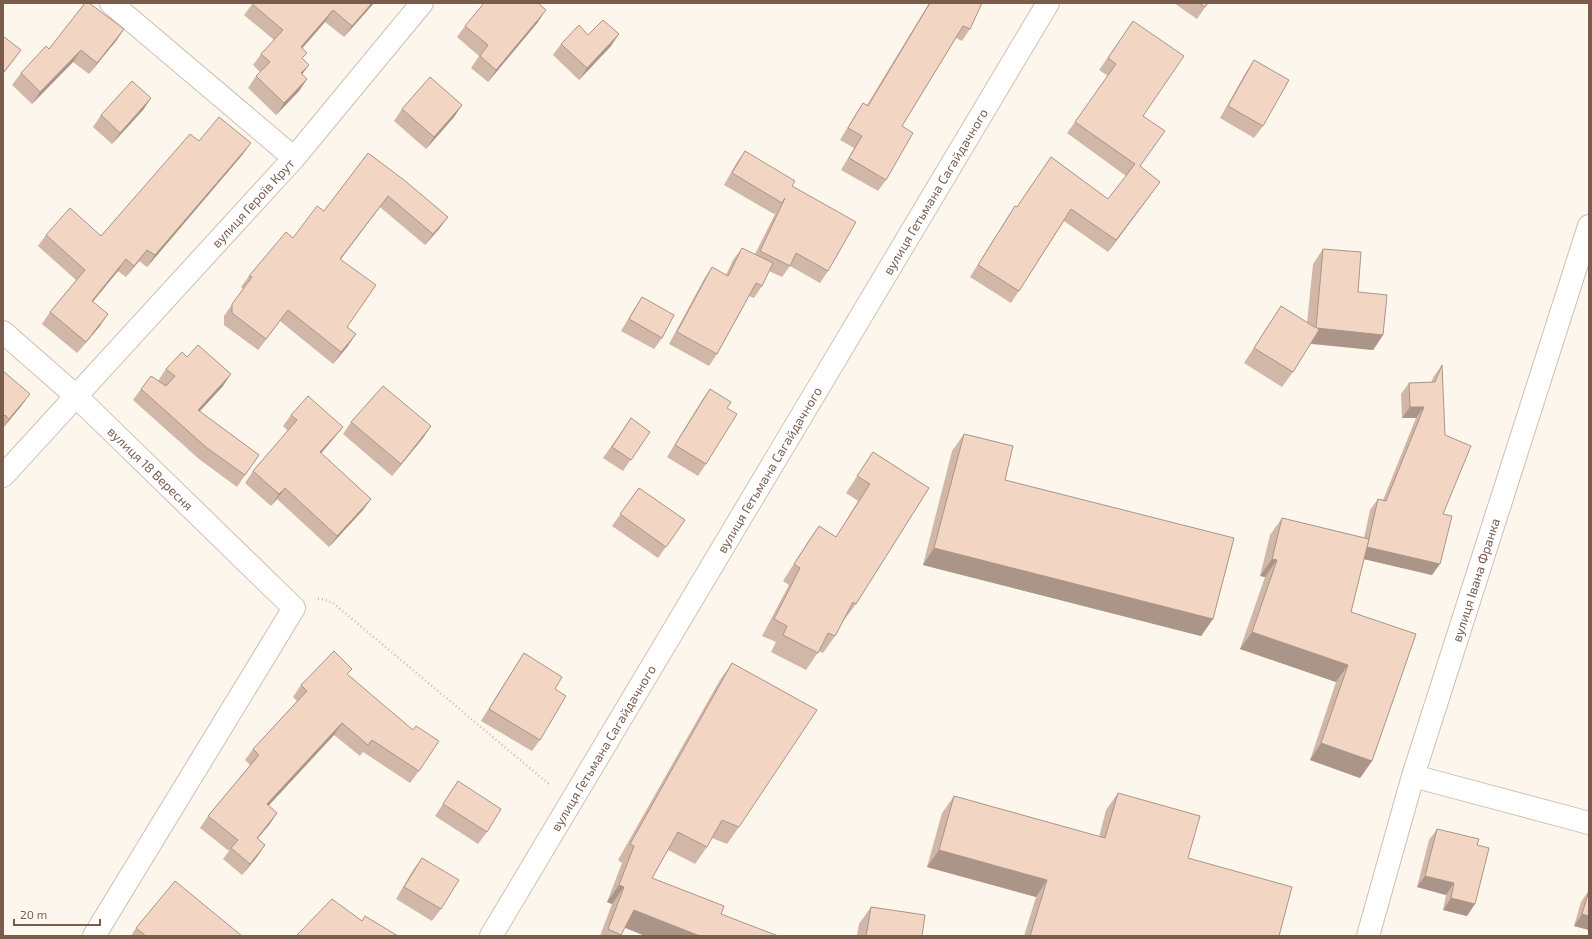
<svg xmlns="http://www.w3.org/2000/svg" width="1592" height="939" font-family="'Exo 2',sans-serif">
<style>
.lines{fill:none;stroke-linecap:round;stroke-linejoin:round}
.street-casing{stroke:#d1beb0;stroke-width:24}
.secondary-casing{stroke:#d6c0b0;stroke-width:24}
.path{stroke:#d9b8a5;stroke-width:2.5;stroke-dasharray:1 3;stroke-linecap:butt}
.street{stroke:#fff;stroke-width:22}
.secondary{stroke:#fff;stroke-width:22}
.wall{fill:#d1b7a8}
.shaded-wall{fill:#aa9588}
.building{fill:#f3d5c3;stroke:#aa9588}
.labels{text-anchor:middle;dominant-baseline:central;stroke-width:3;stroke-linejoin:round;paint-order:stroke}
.street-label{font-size:13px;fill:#7a5c4d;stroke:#fffaf3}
</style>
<rect width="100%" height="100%" fill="#fdf6ec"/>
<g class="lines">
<defs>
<g id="street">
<path d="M111 3 294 158"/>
<path id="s1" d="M3 332 76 396 294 608 94 936"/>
<path id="s2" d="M3 476 294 158 422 3"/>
<path d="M1413 776 1589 823"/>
<path id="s3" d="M1368 936 1413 776 1589 226"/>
</g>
<g id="secondary">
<path id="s4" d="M491 936 1048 3"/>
</g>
</defs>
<use href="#street" class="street-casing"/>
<use href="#secondary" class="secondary-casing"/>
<path class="path" d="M318 599H323L333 603 550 785"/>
<use href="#street" class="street"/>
<use href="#secondary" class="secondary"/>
</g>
<g class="wall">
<path d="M253 3H374L344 37 325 22 302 48 303 59 302 75 307 79 299 91 276 115 248 88 256 76 260 72 253 65 261 54 274 40 244 15Z"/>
<path d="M929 3H982L970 29 962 41 956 38 902 126 886 180 878 191 841 170 854 148 840 140 855 115 863 103 867 105Z"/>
<path d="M1174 3H1208L1197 19Z"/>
<path d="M1133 21 1143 116 1140 166 1152 193 1108 252 1064 221 1019 291 1011 303 970 277 1007 218 1015 206 1017 207 1051 157 1108 199 1126 176 1067 133 1108 76 1099 70Z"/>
<path d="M538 22 488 82 471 68 479 56 457 37 465 26Z"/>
<path d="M124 29 116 41 89 74 73 62 32 104 12 85 21 73 49 49Z"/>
<path d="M588 35 611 46 579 80 553 55 561 44Z"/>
<path d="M1254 60 1263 126 1254 138 1220 118 1246 72Z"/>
<path d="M151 98 143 110 112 144 93 127 101 115Z"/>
<path d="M462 105 454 117 426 149 394 121 402 109Z"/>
<path d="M199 141 243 154 147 267 139 261 126 277 118 271 93 302 100 326 77 353 42 324 50 312 76 280 38 246 46 235 101 236Z"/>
<path d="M745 151 792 186 828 271 820 283 790 266 782 277 769 271 762 286 754 298 749 296 717 354 709 366 669 344 704 279 712 267 726 275 733 260 742 248 755 254 776 212 774 214 724 185 737 162Z"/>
<path d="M368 153 448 217 439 229 425 245 380 207 340 259 347 327 348 346 333 364 280 321 258 350 224 325V316L243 289 241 287 249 276 324 211Z"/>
<path d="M1323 249 1358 292 1383 335 1373 350 1310 344 1293 372 1282 387 1244 363 1271 321 1281 306 1307 323 1313 264Z"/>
<path d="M642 297 662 338 654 349 621 331 634 309Z"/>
<path d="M1442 365 1443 514 1432 575 1364 559 1351 612 1372 761 1360 778 1310 760 1336 682 1240 649 1265 577 1260 576 1270 535 1282 518 1364 538 1370 510 1378 499 1383 500 1416 418H1402L1401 394 1409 383 1431 382 1434 376Z"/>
<path d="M166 369 223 386 199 411 259 455 237 487 199 459 133 400 141 389 158 381Z"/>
<path d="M3 371 22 405 3 428Z"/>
<path d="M710 389 727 408 706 464 698 476 667 457 702 400Z"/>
<path d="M291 415 343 427 334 438 321 453 371 499 363 510 329 547 277 499 271 506 245 483 253 471 288 431 283 426Z"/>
<path d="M631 418 650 432 623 471 603 458Z"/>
<path d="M351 422 431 426 423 438 392 476 343 434Z"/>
<path d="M964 434 1005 480 1213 619 1201 636 923 565 952 451Z"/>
<path d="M873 452 929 488 856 604 844 620 835 636 823 653 819 651 806 670 771 652 776 642 762 636 789 585 783 581 807 543 819 526 836 537 858 501 846 493Z"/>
<path d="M639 488 685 520 658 558 612 526Z"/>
<path d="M524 653 555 689 540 740 532 751 481 721 516 665Z"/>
<path d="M732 663 739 827 727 844 712 838 707 847 695 864 668 850 620 936H600L612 904 607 902 622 863 618 860 720 680Z"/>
<path d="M348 675 419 771 410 783 363 752 360 756 334 735 268 806 277 813 269 825 257 839 265 845 257 857 242 875 223 859 229 851 200 828 208 816 250 765 245 760 253 749 297 701 293 697 301 685Z"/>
<path d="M458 781 487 832 478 844 435 816Z"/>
<path d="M1118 793 1188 858 1279 936H1024L1036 897 927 867 942 813 954 796 1099 837 1106 810Z"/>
<path d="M1437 829 1477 845 1467 916 1443 910 1446 895 1417 887 1429 840Z"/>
<path d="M422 858 441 909 432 921 396 899 413 870Z"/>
<path d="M1589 890V930L1574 926 1581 902Z"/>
<path d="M871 907 922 936H857L859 924Z"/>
<path d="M136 928 242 936H131Z"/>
</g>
<g class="shaded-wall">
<path d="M372 3H374L344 37 352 26Z"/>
<path d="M333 10 325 22 293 59 301 47Z"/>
<path d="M546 10 538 22 488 82 496 70Z"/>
<path d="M124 29 116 41 89 74 97 63Z"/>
<path d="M619 34 611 46 579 80 587 68Z"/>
<path d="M21 50 13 61 3 74V73Z"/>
<path d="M81 50 73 62 32 104 40 92Z"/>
<path d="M309 65 301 76V73Z"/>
<path d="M307 79 299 91 276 115 284 103Z"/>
<path d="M151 98 143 110 112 144 120 133Z"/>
<path d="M462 105 454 117 426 149 434 137Z"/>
<path d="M251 143 243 154 147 267 155 255Z"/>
<path d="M1160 182 1152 193 1108 252 1116 240Z"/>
<path d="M388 196 380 207 332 271 340 259Z"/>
<path d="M448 217 439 229 425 245 433 234Z"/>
<path d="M147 250 139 261 126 277 134 266Z"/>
<path d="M126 259 118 271 84 312 92 301Z"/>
<path d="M288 310 280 321 258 350 266 339Z"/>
<path d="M108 314 100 326 77 353 86 342Z"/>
<path d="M1317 328 1383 335 1373 350 1306 343Z"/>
<path d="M356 334 348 346 333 364 341 352Z"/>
<path d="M231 374 223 386 190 422 198 410Z"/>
<path d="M30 394 22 405 3 428 9 419Z"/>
<path d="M1410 407H1424L1416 418H1402Z"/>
<path d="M431 426 423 438 392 476 401 464Z"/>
<path d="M343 427 334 438 312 464 320 452Z"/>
<path d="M285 488 277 499 271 506 279 494Z"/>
<path d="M371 499 363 510 329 547 337 536Z"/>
<path d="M1367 547 1440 564 1432 575 1359 558Z"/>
<path d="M934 548 1213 619 1201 636 923 565Z"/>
<path d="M1272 559 1277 560 1265 577 1260 576Z"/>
<path d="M1252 632 1348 665 1336 682 1240 649Z"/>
<path d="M342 723 334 735 259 816 267 804Z"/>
<path d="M1321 743 1372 761 1360 778 1310 760Z"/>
<path d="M277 813 269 825 248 850 257 838Z"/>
<path d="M265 845 257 857 242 875 250 864Z"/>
<path d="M939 850 1047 880 1036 897 927 867Z"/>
<path d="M1425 876 1454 883 1446 895 1417 887Z"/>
<path d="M619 885 624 887 612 904 607 902Z"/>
<path d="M1451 898 1475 904 1467 916 1443 910Z"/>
<path d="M634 910 700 936H645L623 927Z"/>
<path d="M1582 914 1589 916V930L1574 926Z"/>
</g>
<g class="building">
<path d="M85 3H89L124 29 97 63 81 50 40 92 21 73 46 46 49 49Z"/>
<path d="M253 3H372L352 26 333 10 301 47 307 53 302 58 309 65 301 73 307 79 284 103 256 76 270 62 261 54 283 30 252 4Z"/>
<path d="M484 3H538L546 10 496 70 480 56 488 45 465 26Z"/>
<path d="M930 3H982L970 29 963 26 902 126 913 133 886 180 849 158 862 136 848 128 863 103 868 106Z"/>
<path d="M1199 3H1208L1205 7Z"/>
<path d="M603 20 619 34 587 68 561 44 579 25 588 35Z"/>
<path d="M1133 21 1184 56 1143 116 1165 131 1140 166 1160 182 1116 240 1071 209 1019 291 978 265 1015 206 1017 207 1051 157 1108 199 1135 164 1075 122 1116 64 1108 58Z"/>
<path d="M3 36 21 50 3 73Z"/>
<path d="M1254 60 1289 80 1263 126 1228 106Z"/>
<path d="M430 77 462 105 434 137 402 109Z"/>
<path d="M132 81 151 98 120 133 101 115Z"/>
<path d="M219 117 251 143 155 255 147 250 134 266 126 259 92 301 108 314 86 342 50 312 85 270 46 235 70 208 101 236 190 134 199 141Z"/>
<path d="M745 151 795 181 792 186 856 222 828 271 796 253 790 266 760 251 785 198 782 203 732 173Z"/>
<path d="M368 153 404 180 448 217 433 234 388 196 340 259 376 285 347 327 356 334 341 352 288 310 266 339 232 313V304L252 277 249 276 286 232 293 238 317 206 324 211Z"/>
<path d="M742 248 773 263 762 286 756 283 717 354 677 332 712 267 728 276Z"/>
<path d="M1323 249 1361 252 1358 292 1387 295 1383 335 1317 328 1319 330 1293 372 1254 348 1281 306 1316 328Z"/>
<path d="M642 297 674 315 662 338 629 319Z"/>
<path d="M198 345 231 374 198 410 259 455 245 475 207 448 141 389 151 376 166 386 175 376 166 369 182 352 187 357Z"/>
<path d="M1442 365 1445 435 1471 446 1443 514 1452 516 1440 564 1367 547 1378 499 1386 501 1424 407H1410L1409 383 1435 382Z"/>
<path d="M3 371 30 394 9 419 5 415 3 417Z"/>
<path d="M383 386 431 426 401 464 351 422Z"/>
<path d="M710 389 731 402 727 408 737 414 706 464 675 445Z"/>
<path d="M308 396 343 427 320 452 371 499 337 536 285 488 279 494 253 471 297 420 291 415Z"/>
<path d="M631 418 650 432 631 460 612 447Z"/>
<path d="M964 434 1013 446 1005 480 1234 538 1213 619 934 548Z"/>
<path d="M873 452 929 488 856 604 853 602 835 636 828 633 818 653 783 635 787 626 774 619 800 568 794 564 819 526 836 537 870 484 857 476Z"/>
<path d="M639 488 685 520 666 547 620 514Z"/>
<path d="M1282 518 1369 539 1351 612 1416 634 1372 761 1321 743 1348 665 1252 632 1277 560 1272 559Z"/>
<path d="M334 651 352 669 347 674 413 730 416 726 439 741 419 771 372 740 368 745 342 723 267 804 277 813 257 838 265 845 250 864 231 848 238 840 208 816 259 755 253 749 307 691 301 685Z"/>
<path d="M524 653 562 677 555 689 566 696 540 740 489 709Z"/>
<path d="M732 663 817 710 739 827 722 820 707 847 678 832 652 878 724 906 721 914 778 936H700L634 910 621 935 608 929 624 887 619 885 634 846 630 844Z"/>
<path d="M458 781 501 809 487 832 443 804Z"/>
<path d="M1118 793 1200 816 1188 858 1292 887 1279 936H1030L1047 880 939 850 954 796 1105 838Z"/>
<path d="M1437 829 1479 839 1477 845 1489 848 1475 904 1451 898 1454 883 1425 876Z"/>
<path d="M422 858 459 880 441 909 404 887Z"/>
<path d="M175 881 242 936H146L136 928Z"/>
<path d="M1589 891V916L1582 914Z"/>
<path d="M332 899 362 921 365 916 398 936H296Z"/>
<path d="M871 907 925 915 922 936H866Z"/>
</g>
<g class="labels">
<g class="street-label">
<text stroke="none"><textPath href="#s4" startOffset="867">вулиця Гетьмана Сагайдачного</textPath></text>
<text stroke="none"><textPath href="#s2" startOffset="370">вулиця Героїв Крут</textPath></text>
<text stroke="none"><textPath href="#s1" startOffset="201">вулиця 18 Вересня</textPath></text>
<text stroke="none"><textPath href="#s4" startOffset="543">вулиця Гетьмана Сагайдачного</textPath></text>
<text stroke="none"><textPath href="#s3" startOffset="372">вулиця Івана Франка</textPath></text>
<text stroke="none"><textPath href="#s4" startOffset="219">вулиця Гетьмана Сагайдачного</textPath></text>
</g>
</g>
<rect width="1592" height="939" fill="none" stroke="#7a5c4d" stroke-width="8"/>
<path d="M14 919v6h86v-6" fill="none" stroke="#7a5c4d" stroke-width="2"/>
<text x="20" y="919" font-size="12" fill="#7a5c4d" stroke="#fffaf3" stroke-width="3" paint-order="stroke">20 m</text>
</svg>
